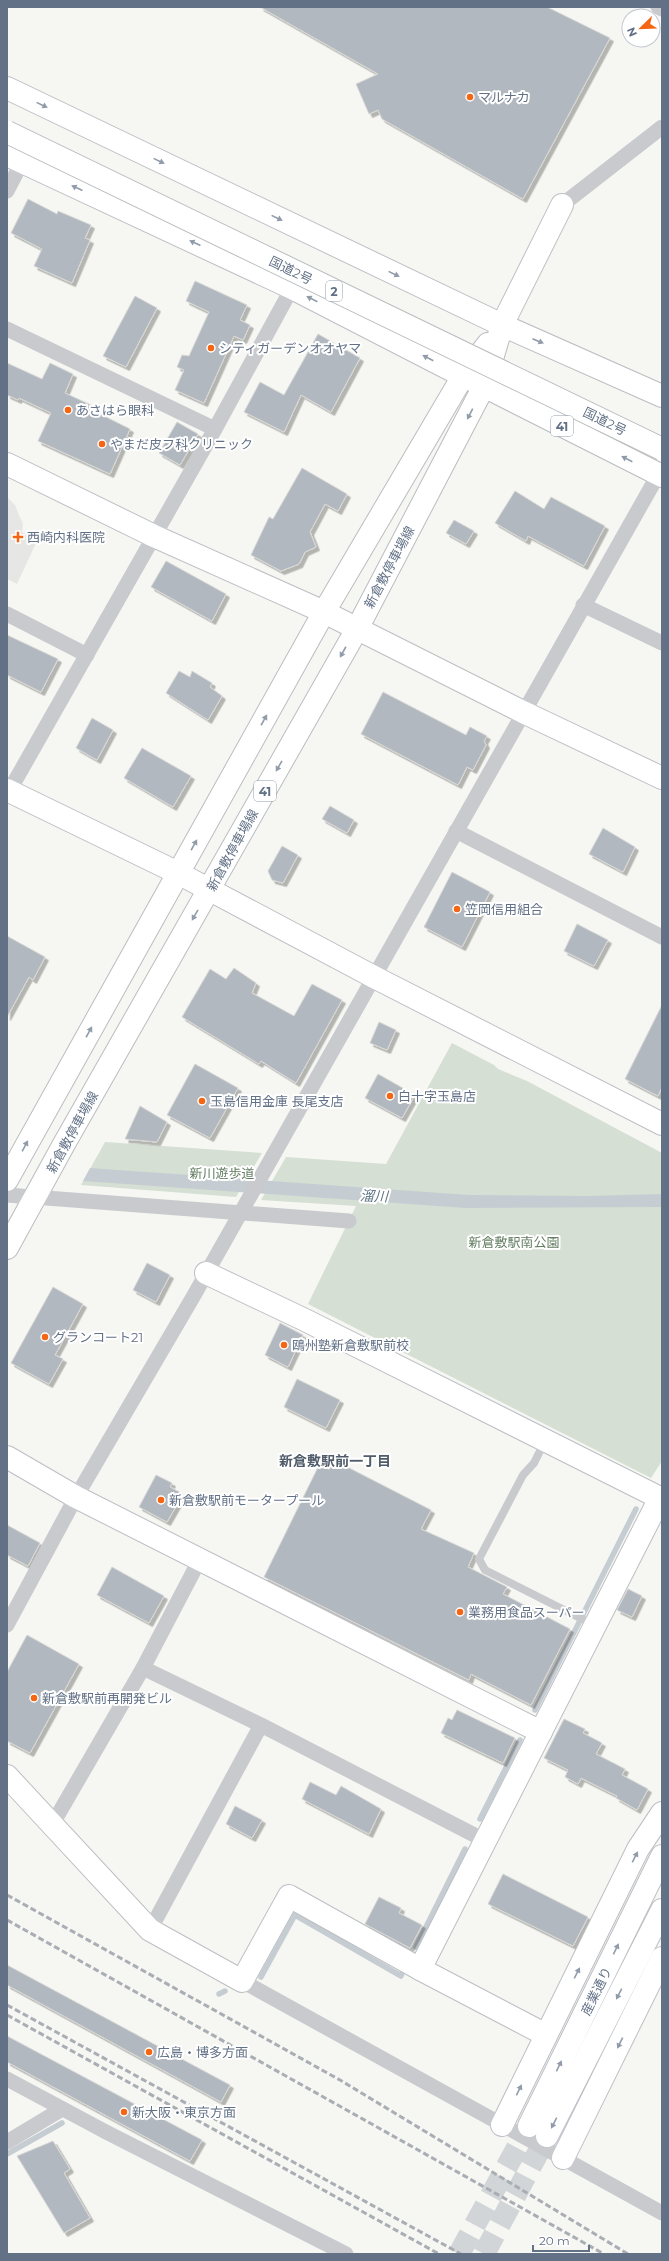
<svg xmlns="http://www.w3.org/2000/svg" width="669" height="2261" font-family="Montserrat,'Noto Sans JP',sans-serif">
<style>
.built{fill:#e6e7e5}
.green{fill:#d6dfd3}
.water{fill:#c5cdd3}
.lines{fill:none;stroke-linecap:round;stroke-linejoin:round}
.stream{stroke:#c5cdd3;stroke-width:5.5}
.building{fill:#b2b8bf;stroke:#d7d7d5;filter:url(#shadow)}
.secondary-tunnel{stroke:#d1d5d7;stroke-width:22;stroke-dasharray:22 11;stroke-linecap:butt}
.secondary-casing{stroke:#bcbfc4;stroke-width:24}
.primary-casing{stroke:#babdc1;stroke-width:24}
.lane{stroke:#c8cace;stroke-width:8}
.street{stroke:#c8cace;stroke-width:15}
.secondary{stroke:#fff;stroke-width:22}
.primary{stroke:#fff;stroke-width:22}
.rail{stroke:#a9adb4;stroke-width:3;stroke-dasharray:6 3;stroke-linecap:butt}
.highway-bridge-casing{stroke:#b9bcbf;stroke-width:24;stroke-linecap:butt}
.highway-bridge{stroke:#fff;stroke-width:22}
.oneway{fill:#919caa}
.poi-dot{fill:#f46514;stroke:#fff;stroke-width:1.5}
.labels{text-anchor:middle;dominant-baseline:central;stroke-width:4;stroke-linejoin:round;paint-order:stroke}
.shield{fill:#fff;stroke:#919caa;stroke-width:1}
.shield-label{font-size:12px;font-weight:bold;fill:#627186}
.poi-label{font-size:13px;fill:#627186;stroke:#fff;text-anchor:start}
.street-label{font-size:13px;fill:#627186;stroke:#fff}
.park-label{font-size:13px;fill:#637d62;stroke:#fff}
.water-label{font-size:14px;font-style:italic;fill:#5e7483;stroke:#fff}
.neighbourhood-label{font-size:14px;font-weight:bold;fill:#515c6b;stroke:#fff}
</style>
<defs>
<filter id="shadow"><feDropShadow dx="3.5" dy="3.5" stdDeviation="0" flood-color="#0004"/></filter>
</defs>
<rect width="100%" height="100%" fill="#f6f6f2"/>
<path class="built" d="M7 497 15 505 19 515 23 524 22 532 37 541 17 584 7 579Z"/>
<g class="green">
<path d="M452 1043 494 1065 498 1069 527 1081 662 1153V1461L651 1478 308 1304 356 1206 261 1200 286 1157 386 1164Z"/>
<path d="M105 1142 262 1153 236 1197 81 1185Z"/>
</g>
<path class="water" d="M90 1168 469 1195 586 1196 662 1194V1207L465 1208 83 1181Z"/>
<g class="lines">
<g class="stream">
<path d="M535 1710 636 1509"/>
<path d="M480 1819 520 1740"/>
<path d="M416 1947 465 1849"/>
<path d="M261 1977 295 1915 401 1976 403 1971"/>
<path d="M219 1994 225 1991"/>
<path d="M7 2154 62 2123"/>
</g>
</g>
<g class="building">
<path d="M260 7H547L610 38 523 199 382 119 378 110 369 114 356 84 378 74Z"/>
<path d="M28 199 57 214 58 211 91 225 85 238 90 240 72 283 34 266 42 249 11 233Z"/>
<path d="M195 281 247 305 240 320 250 325 243 340 234 336 204 403 175 390 184 370 177 367 182 355 189 356 209 312 186 301Z"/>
<path d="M135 296 157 308 126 367 103 356Z"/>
<path d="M318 334 360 358 331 412 301 395 284 432 244 412 260 382 284 395Z"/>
<path d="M7 363 42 379 50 363 73 374 65 393 93 406 92 410 130 429 110 474 38 441 51 413 19 398 18 400 7 395Z"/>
<path d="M177 422 198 434 180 465 159 453Z"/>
<path d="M302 468 347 494 338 511 325 504 310 532 316 547 305 552 299 564 281 571 251 555 269 517 273 519Z"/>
<path d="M515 491 544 509 551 497 605 526 584 566 528 536 526 541 495 523Z"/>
<path d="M454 520 474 531 466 544 446 533Z"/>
<path d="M166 561 226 594 212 621 151 587Z"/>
<path d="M7 635 58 659 41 692 7 675Z"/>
<path d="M179 671 190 677 192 671 212 683 210 687 222 696 208 720 166 693Z"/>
<path d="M383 692 466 735 470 727 487 736 484 741 486 745 473 770 467 767 458 785 361 734Z"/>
<path d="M92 718 113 730 97 760 76 748Z"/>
<path d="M142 748 191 776 173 807 124 778Z"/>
<path d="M330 806 354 820 347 833 322 819Z"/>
<path d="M603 828 635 847 623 872 589 854Z"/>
<path d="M282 846 298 855 283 883 272 880 268 871Z"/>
<path d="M452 872 490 892 462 947 424 927Z"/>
<path d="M577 924 608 940 594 966 564 951Z"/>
<path d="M7 936 45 957 33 980 29 977 7 1017Z"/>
<path d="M234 968 256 983 252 993 294 1016 312 984 342 1000 296 1083 261 1061 259 1064 182 1017 210 969 226 979Z"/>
<path d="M662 1005V1087L658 1096 625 1079Z"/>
<path d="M379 1022 396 1030 387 1050 370 1043Z"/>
<path d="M195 1064 238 1088 210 1138 167 1115Z"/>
<path d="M378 1074 415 1095 402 1118 365 1098Z"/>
<path d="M140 1106 167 1122 157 1142 125 1139Z"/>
<path d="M147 1263 170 1275 156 1302 133 1290Z"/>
<path d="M53 1287 83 1304 55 1355 63 1359 49 1384 11 1363Z"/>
<path d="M280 1323 303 1335 288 1367 265 1355Z"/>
<path d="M297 1379 340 1400 326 1428 284 1407Z"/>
<path d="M324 1455 431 1510 421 1529 474 1553 468 1567 507 1587 503 1594 570 1629 531 1705 471 1674 469 1680 264 1577Z"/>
<path d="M156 1475 172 1483 170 1487 183 1494 167 1522 139 1507Z"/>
<path d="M7 1525 40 1543 28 1566 7 1555Z"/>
<path d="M112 1567 164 1596 149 1623 97 1595Z"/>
<path d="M628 1589 642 1596 632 1617 617 1610Z"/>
<path d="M27 1635 79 1664 30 1753 7 1741V1672Z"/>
<path d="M457 1710 515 1738 503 1763 441 1733 448 1718 452 1720Z"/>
<path d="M564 1719 585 1729 583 1733 602 1743 596 1754 625 1769 622 1775 648 1789 637 1810 616 1798 617 1796 581 1778 578 1784 565 1777 568 1770 544 1758Z"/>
<path d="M310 1782 336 1795 341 1786 381 1809 369 1834 302 1799Z"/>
<path d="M235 1806 262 1820 252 1838 226 1824Z"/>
<path d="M503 1874 588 1917 573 1946 488 1904Z"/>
<path d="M379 1897 401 1908 399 1913 422 1925 410 1948 365 1924Z"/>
<path d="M7 1965 230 2085 221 2102 7 1985Z"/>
<path d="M7 2036 202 2140 190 2161 7 2062Z"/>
<path d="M53 2141 70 2169 64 2173 90 2218 64 2233 17 2156Z"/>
</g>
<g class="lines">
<g class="secondary-tunnel">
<path d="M459 2254 529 2126"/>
<path d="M484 2254 547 2136"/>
</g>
<defs>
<g id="secondary">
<path d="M7 88 502 325 562 205"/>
<path d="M7 155 292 288 463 376"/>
<path d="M7 464 154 536 324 612 523 712 662 778"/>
<path d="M7 790 178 873 374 977 662 1124"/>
<path d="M206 1273 305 1320 662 1499"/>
<path d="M7 1457 76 1497 541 1732"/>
<path d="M7 1776 150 1930 242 1981 289 1896 420 1969 546 2035"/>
<path d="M420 1969 660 1498"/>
<path d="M502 2125 638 1849 662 1813"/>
<path d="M529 2126 662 1856"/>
<path d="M547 2136 662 1910"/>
<path d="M563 2158 662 1958"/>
</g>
<g id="primary">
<path d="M502 325 662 396"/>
<path d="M470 379 662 476"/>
<path d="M7 1180 324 612 463 376 488 344"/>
<path d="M7 1248 64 1144 357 629 484 386 502 325"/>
</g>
</defs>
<use href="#secondary" class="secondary-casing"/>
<use href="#primary" class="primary-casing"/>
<path class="lane" d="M545 1441 534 1463 523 1475 479 1559 485 1570 594 1625"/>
<g class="street">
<path d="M658 7 662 9"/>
<path d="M7 191 22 162"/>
<path d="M562 205 662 127"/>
<path d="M7 329 215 429"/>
<path d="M583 605 662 643"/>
<path d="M7 614 87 655"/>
<path d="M7 795 215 429 292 288"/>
<path d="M456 831 662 937"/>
<path d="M7 1195 349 1221"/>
<path d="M7 1625 76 1497 193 1297 658 475"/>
<path d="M143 1668 261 1725 486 1841"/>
<path d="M52 1825 143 1668 200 1559"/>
<path d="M150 1930 261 1725"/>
<path d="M242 1981 662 2213"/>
<path d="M7 2079 106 2132 346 2254"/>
<path d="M7 2142 62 2109"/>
</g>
<use href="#secondary" class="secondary"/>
<use href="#primary" class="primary"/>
<g class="rail">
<path d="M7 1895 340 2080 628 2254"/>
<path d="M7 1920 604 2254"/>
<path d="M7 2005 461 2254"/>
<path d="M7 2015 439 2254"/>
</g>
<defs>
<path id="highway-bridge" d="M7 132 662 449"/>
</defs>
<use href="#highway-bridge" class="highway-bridge-casing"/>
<use href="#highway-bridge" class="highway-bridge"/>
</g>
<defs><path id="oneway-solid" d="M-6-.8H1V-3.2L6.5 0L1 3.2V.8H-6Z"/></defs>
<g class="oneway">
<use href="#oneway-solid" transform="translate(42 105) rotate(26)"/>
<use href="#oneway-solid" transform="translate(159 161) rotate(26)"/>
<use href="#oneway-solid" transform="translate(77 188) rotate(-155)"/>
<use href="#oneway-solid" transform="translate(277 218) rotate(26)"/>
<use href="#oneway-solid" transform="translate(195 243) rotate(-155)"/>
<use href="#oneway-solid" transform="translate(394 274) rotate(26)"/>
<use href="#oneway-solid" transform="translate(312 299) rotate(-153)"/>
<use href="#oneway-solid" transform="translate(538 341) rotate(23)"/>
<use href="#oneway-solid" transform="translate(428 358) rotate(-153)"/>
<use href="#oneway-solid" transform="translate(470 414) rotate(117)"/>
<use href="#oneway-solid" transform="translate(627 459) rotate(-153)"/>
<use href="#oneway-solid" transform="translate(343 652) rotate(119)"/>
<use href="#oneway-solid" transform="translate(264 720) rotate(-61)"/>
<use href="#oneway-solid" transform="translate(279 766) rotate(120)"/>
<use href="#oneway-solid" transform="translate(194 845) rotate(-61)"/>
<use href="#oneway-solid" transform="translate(195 915) rotate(120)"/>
<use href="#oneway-solid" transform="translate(89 1032) rotate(-61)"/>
<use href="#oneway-solid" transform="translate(25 1146) rotate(-62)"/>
<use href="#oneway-solid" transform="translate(635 1857) rotate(-63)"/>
<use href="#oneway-solid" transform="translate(616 1949) rotate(-64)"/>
<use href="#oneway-solid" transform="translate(577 1973) rotate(-63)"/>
<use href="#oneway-solid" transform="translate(619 1994) rotate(117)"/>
<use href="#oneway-solid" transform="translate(620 2043) rotate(116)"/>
<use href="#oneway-solid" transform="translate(559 2066) rotate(-64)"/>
<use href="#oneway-solid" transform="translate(519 2090) rotate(-64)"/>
<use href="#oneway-solid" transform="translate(554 2123) rotate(117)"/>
</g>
<g class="poi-dot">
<circle cx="470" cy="97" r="4"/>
<circle cx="211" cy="348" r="4"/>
<circle cx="68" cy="410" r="4"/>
<circle cx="102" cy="444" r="4"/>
<path d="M16 531h4v4h4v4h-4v4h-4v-4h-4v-4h4z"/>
<circle cx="457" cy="909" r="4"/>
<circle cx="390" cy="1096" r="4"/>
<circle cx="202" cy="1101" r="4"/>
<circle cx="45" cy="1337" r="4"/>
<circle cx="284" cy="1345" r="4"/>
<circle cx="161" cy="1500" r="4"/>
<circle cx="460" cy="1612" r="4"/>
<circle cx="34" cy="1698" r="4"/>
<circle cx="149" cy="2052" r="4"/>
<circle cx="124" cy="2112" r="4"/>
</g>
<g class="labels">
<g class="shield">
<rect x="326" y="281" width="16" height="20" rx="3"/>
<rect x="551" y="416" width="22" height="20" rx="3"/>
<rect x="254" y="781" width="22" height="20" rx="3"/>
</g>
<g class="shield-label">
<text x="334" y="291">2</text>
<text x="562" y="426">41</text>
<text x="265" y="791">41</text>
</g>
<g class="poi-label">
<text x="478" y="97">マルナカ</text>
<text x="219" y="348">シティガーデンオオヤマ</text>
<text x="76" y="410">あさはら眼科</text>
<text x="110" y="444">やまだ皮フ科クリニック</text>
<text x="27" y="537">西崎内科医院</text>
<text x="465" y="909">笠岡信用組合</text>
<text x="398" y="1096">白十字玉島店</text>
<text x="210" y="1101">玉島信用金庫 長尾支店</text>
<text x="53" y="1337">グランコート21</text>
<text x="292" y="1345">鴎州塾新倉敷駅前校</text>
<text x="169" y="1500">新倉敷駅前モータープール</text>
<text x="468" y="1612">業務用食品スーパー</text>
<text x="42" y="1698">新倉敷駅前再開発ビル</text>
<text x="157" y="2052">広島・博多方面</text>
<text x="132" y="2112">新大阪・東京方面</text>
</g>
<g class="street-label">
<text transform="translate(291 270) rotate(26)">国道2号</text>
<text transform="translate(605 421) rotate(26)">国道2号</text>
<text transform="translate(389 567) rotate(-62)">新倉敷停車場線</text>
<text transform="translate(232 850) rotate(-61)">新倉敷停車場線</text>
<text transform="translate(72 1132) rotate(-61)">新倉敷停車場線</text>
<text transform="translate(596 1991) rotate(-64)">産業通り</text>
</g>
<g class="park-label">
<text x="222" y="1173">新川遊歩道</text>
<text x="514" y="1242">新倉敷駅南公園</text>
</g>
<g class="water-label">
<text transform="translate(374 1196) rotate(2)">溜川</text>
</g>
<g class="neighbourhood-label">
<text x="335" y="1461">新倉敷駅前一丁目</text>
</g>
</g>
<rect width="669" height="2261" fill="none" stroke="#627186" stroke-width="16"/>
<g transform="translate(641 28) rotate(247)"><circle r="19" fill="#ffffff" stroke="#c0c6cf"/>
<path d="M0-3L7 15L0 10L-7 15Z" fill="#f46514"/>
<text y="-6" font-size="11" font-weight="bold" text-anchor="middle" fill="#627186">N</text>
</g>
<path d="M533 2245v6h56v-6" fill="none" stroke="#627186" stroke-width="2"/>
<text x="539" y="2245" font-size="12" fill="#627186" stroke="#ffffff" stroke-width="3" paint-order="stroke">20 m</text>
</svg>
